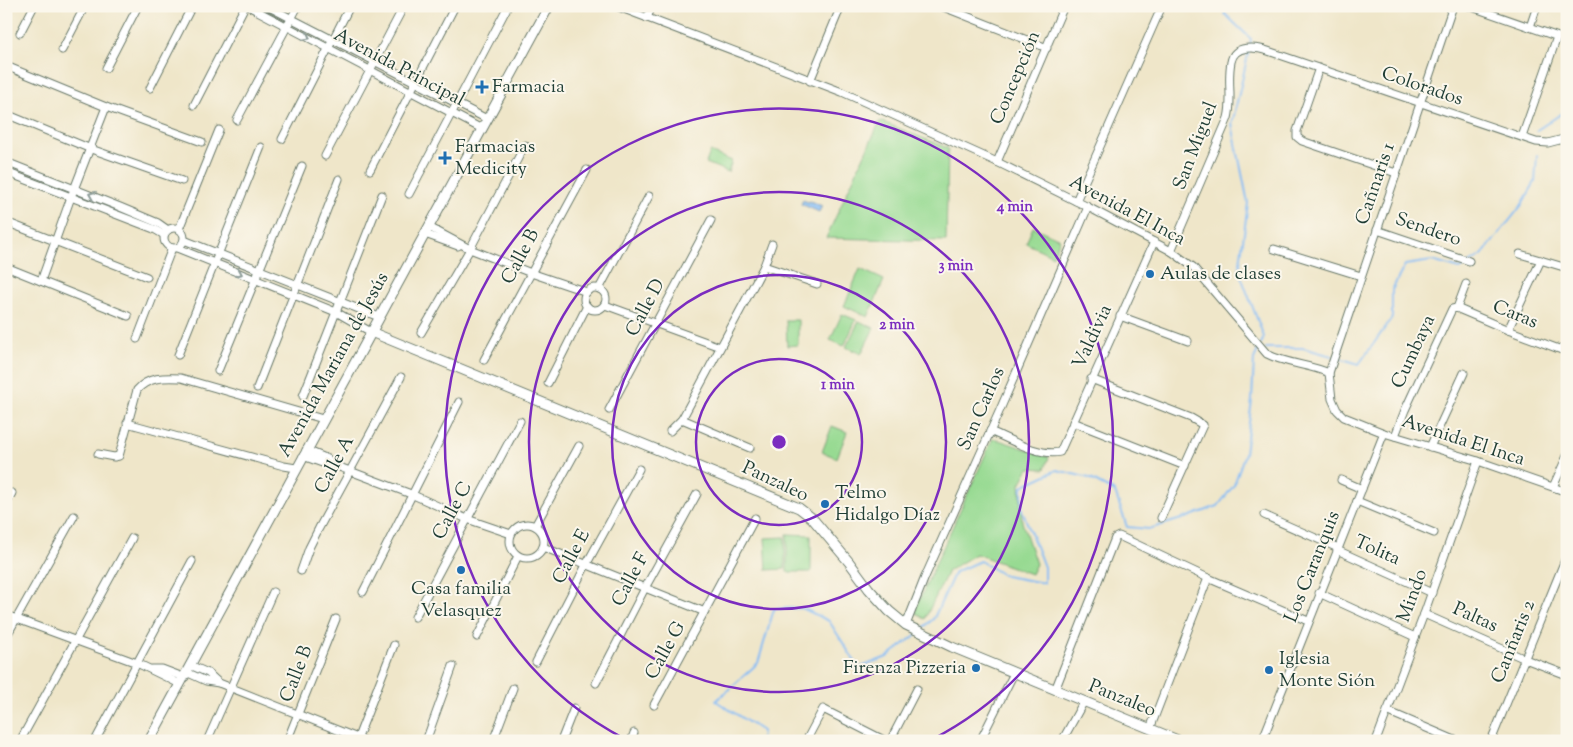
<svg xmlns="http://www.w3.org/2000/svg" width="1573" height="747" font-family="'Sorts Mill Goudy',serif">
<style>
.green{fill:#97da92;stroke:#5b8c63}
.water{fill:#84bcf5;stroke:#527c94}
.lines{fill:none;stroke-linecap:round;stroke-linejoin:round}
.stream{stroke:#84bcf5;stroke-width:2}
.minor-casing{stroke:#687868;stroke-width:9}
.tertiary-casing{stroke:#687868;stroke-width:11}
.minor{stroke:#fff;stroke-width:7}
.tertiary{stroke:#fff;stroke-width:9}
.oneway{stroke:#8f9e9a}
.ring{fill:none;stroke:#7b2cbf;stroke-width:2.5}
.poi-dot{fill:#1f6fb2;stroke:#fbf7ec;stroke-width:2}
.labels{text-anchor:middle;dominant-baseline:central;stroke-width:4;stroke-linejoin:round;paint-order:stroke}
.street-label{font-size:19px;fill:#1f3d34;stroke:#fbf7ec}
.poi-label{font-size:19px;fill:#1f3d34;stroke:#fbf7ec;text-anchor:start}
.centre{fill:#7b2cbf;stroke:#fbf7ec;stroke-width:2.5}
.ring-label{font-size:15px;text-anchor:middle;font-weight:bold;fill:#7b2cbf;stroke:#fbf7ec;stroke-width:4;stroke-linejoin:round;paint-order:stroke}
</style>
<rect width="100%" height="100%" fill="#fbf7ec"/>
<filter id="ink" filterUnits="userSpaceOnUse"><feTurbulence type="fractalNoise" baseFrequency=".02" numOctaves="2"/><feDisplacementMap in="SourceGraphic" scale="10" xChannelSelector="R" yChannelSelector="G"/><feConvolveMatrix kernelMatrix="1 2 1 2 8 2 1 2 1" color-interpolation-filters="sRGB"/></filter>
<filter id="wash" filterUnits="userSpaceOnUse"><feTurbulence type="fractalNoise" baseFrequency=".0096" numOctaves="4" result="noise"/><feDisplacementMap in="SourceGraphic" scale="20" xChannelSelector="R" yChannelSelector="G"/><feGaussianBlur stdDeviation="1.12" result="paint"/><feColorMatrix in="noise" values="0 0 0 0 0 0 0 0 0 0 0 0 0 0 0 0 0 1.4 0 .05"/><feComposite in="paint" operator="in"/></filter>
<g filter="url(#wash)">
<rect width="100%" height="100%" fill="#efe6c9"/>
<g class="green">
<path d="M880 121 948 148 946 241 826 238Z"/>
<path d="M710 152 732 161 728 172 706 163Z"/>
<path d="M1033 227 1060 239 1053 256 1026 243Z"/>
<path d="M860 269 884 280 868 317 844 306Z"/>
<path d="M842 314 856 320 844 346 830 340Z"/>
<path d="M786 320H798V345L787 346Z"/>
<path d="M859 321 874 328 861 354 846 347Z"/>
<path d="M832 426 847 432 837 458 822 452Z"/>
<path d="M993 438 1049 457 1045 469 1029 468 1020 484 1022 522 1036 564 1031 574 976 554 948 571 925 619 916 613V607Z"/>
<path d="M787 534 811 535V572H787Z"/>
<path d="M785 537V569L767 570 765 538Z"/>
</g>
<path class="water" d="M803 200 808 202 810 201 822 206 819 212 801 204Z"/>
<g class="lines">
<g class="stream">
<path d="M1224 6 1225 14 1251 39 1250 46"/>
<path d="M1249 50 1232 124 1248 203 1239 271 1264 337 1261 344"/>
<path d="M1537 130 1567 110"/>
<path d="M1266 349 1267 348H1303L1332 356"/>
<path d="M1336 357 1359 364 1392 318V290L1405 265 1432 261 1460 269 1482 255 1521 206 1535 182 1537 155"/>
<path d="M922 629 934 618 955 572 980 561 1005 576 1044 583V567L1022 510V486L1057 470 1089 478 1115 492 1127 527 1149 529 1188 517 1218 506 1234 485 1245 453 1252 400 1254 359 1259 348"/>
<path d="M761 741 762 731 716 701 758 663 774 609 802 608 829 621 859 668 887 657 917 634"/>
</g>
</g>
</g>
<g filter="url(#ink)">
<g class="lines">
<defs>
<g id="minor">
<path d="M248 6 482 129"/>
<path d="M267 6 487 119"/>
<path d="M616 6 842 92 997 162 1088 207 1171 251 1193 267 1267 354C1286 364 1309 364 1329 373L1332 399 1337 410 1344 417 1384 433 1478 461 1567 492"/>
<path d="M941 6 1047 48"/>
<path d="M1469 6 1567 40"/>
<path d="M647 18 652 6"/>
<path d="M1530 27 1537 6"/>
<path d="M20 33 34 6"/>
<path d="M62 50 85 6"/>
<path d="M6 66 106 107 202 142"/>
<path d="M106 68 138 6"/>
<path d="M1319 68 1297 131V137L1302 141 1396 173"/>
<path d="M810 81 841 6"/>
<path d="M150 88 192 6"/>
<path d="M194 105 245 6"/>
<path d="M6 114 91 149 182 181"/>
<path d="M237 120 298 6"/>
<path d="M1522 137 1557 37"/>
<path d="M282 139 350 6"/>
<path d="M325 156 404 6"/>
<path d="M6 162 120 207 158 223 168 230"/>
<path d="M997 162 1064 6"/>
<path d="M370 170 455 6"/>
<path d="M6 172 154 229 164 235"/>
<path d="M409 194 508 6"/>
<path d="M1076 201 1162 6"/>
<path d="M6 222 147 277"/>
<path d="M429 227 470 249 531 273 587 292"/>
<circle cx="174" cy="238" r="10"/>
<path d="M179 229 219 130"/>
<path d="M1377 230 1469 261"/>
<path d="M425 234 458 246"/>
<path d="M184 240 379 317"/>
<path d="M177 248 336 312 371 332"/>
<path d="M1274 249 1361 276"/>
<path d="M1171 251 1228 118C1233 99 1227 81 1231 62 1234 44 1256 47 1268 51L1536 142 1548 143 1567 138"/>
<path d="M1520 254 1567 268"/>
<path d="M764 266 817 284"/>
<path d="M6 267 128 316"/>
<path d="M41 281 71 197 106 107"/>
<circle cx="595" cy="299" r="11"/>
<path d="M599 289 649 196"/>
<path d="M605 305 720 347"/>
<path d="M1457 308 1466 284"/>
<path d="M1120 316 1188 341"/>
<path d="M1508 330 1541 260"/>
<path d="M421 333 470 249 525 145"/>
<path d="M137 339 172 248"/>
<path d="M178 355 261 147"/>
<path d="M484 360 587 170"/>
<path d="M218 371 302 166"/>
<path d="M1329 373 1453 6"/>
<path d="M1091 379 1191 418 1203 425 1161 518"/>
<path d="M548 383 587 306"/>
<path d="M257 388 339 179"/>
<path d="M303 396 382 195"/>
<path d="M609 410 711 220"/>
<path d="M682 419 750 448"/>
<path d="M1073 422 1185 466"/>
<path d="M127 423 284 466 296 468"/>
<path d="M670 431 682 419 764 266 772 244"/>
<path d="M990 431C1009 439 1040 457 1060 452L1154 242"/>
<path d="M1395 436 1405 410 1452 309 1457 308 1461 310 1508 330 1567 352"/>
<path d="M1430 447 1464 373"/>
<path d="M306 450 328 459 334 465"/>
<path d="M98 454 114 457 119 456 137 390C148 377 164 377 181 378L323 419"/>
<path d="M303 456 325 464 334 465 411 494 467 519 511 534"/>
<path d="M1341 480 1362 489"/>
<path d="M1553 487 1567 456"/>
<path d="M1357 501 1434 533"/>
<path d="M6 504 12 493"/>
<path d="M1264 515 1338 548"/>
<circle cx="527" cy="541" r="17"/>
<path d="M535 526 579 446"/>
<path d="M543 547 705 612"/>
<path d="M1337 550 1432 593"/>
<path d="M301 571 309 548 319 528 401 377"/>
<path d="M363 592 459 402"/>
<path d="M1319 593 1415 637"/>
<path d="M1424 614 1525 659 1567 675"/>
<path d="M6 615 137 663 180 684"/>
<path d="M415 617 520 421"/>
<path d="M906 625 925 577 999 412 1088 207"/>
<path d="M6 637 74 516"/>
<path d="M477 637 518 556"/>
<path d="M536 662 586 565 639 469"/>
<path d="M190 665 208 673 219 683"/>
<path d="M152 669H162L183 677"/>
<path d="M186 672 206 681 219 683 365 741"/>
<path d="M596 683 645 588 697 494"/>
<path d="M1055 690 1115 538 1119 536 1208 578 1308 621"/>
<path d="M654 705 755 518"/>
<path d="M1387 711 1457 741"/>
<path d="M1150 729 1208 578"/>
<path d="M357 740 394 645"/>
<path d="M20 741 132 538"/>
<path d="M95 741 192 561"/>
<path d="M207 741 273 592"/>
<path d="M287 741 336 619"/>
<path d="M426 741 453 666"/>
<path d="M493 741 513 688"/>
<path d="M561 741 574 708"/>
<path d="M631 741 634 733"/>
<path d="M806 741 823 709 886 741"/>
<path d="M890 741 917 689"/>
<path d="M980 741 1014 673"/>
<path d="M1062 741 1084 701"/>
<path d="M1262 741 1384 433"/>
<path d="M1376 741 1424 614 1478 461"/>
<path d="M1491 741 1567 555"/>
</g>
<g id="tertiary">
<path d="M371 332 799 508 812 518 849 562 869 589 889 611 906 625 952 647 1180 741"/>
<path d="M149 741 549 6"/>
</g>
</defs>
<use href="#minor" class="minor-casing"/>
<use href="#tertiary" class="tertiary-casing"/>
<use href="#minor" class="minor"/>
<use href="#tertiary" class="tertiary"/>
</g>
<defs><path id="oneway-chevron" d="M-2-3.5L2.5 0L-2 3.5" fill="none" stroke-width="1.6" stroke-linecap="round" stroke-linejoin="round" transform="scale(1.25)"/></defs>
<g class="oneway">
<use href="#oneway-chevron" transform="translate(307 37) rotate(28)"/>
<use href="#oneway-chevron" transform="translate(92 195) rotate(-158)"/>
<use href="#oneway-chevron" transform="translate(239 273) rotate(23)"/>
</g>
</g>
<g class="ring">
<circle cx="779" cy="442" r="83"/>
<circle cx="779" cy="442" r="167"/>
<circle cx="779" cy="442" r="250"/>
<path d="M627 740A334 334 0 1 1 931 740"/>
</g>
<g class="poi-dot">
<path d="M479.5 79.5h5v5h5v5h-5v5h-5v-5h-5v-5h5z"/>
<path d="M442.5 150.5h5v5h5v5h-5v5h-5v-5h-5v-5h5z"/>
<circle cx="1150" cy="274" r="5"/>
<circle cx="825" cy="504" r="5"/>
<circle cx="461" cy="570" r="5"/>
<circle cx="976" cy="668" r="5"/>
<circle cx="1269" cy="670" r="5"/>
</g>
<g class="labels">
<g class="street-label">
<text transform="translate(399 68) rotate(28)">Avenida Principal</text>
<text transform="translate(1016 78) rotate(-67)">Concepción</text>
<text transform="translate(1422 87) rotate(19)">Colorados</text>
<text transform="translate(1196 146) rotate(-69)">San Miguel</text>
<text transform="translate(1376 184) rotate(-71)">Cañnaris 1</text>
<text transform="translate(1127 211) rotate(28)">Avenida El Inca</text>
<text transform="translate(1428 230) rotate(19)">Sendero</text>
<text transform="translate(521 257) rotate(-62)">Calle B</text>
<text transform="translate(646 308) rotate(-62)">Calle D</text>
<text transform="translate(1515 315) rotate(22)">Caras</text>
<text transform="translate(1093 337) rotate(-65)">Valdivia</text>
<text transform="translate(1414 352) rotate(-65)">Cumbaya</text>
<text transform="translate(334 365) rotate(-61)">Avenida Mariana de Jesús</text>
<text transform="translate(982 409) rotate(-66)">San Carlos</text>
<text transform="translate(1463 441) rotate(18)">Avenida El Inca</text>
<text transform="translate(335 465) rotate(-62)">Calle A</text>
<text transform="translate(775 482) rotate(25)">Panzaleo</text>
<text transform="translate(453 511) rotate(-62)">Calle C</text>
<text transform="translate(1377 551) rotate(24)">Tolita</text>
<text transform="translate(572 557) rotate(-62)">Calle E</text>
<text transform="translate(1313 567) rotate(-68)">Los Caranquis</text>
<text transform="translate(631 580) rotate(-62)">Calle F</text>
<text transform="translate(1413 596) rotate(-70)">Mindo</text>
<text transform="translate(1475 618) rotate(24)">Paltas</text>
<text transform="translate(1514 642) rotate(-68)">Canñaris 2</text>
<text transform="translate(666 651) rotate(-61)">Calle G</text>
<text transform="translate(297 674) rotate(-69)">Calle B</text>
<text transform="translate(1122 699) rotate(22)">Panzaleo</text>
</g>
<g class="poi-label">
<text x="492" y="87">Farmacia</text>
<text x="455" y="147">Farmacias<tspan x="455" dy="22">Medicity</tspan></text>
<text x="1160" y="274">Aulas de clases</text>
<text x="835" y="493">Telmo<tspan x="835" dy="22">Hidalgo Díaz</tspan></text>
<text x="461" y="589" text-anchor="middle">Casa familia<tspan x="461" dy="22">Velasquez</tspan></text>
<text x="1279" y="659">Iglesia<tspan x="1279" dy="22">Monte Sión</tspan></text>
<text x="966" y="668" text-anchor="end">Firenza Pizzeria</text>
</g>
</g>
<circle cx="779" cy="442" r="8" class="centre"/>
<g class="ring-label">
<text x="1015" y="211">4 min</text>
<text x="956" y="270">3 min</text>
<text x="897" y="329">2 min</text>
<text x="838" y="389">1 min</text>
</g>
<rect width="1573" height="747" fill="none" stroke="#fbf7ec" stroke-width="25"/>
</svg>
